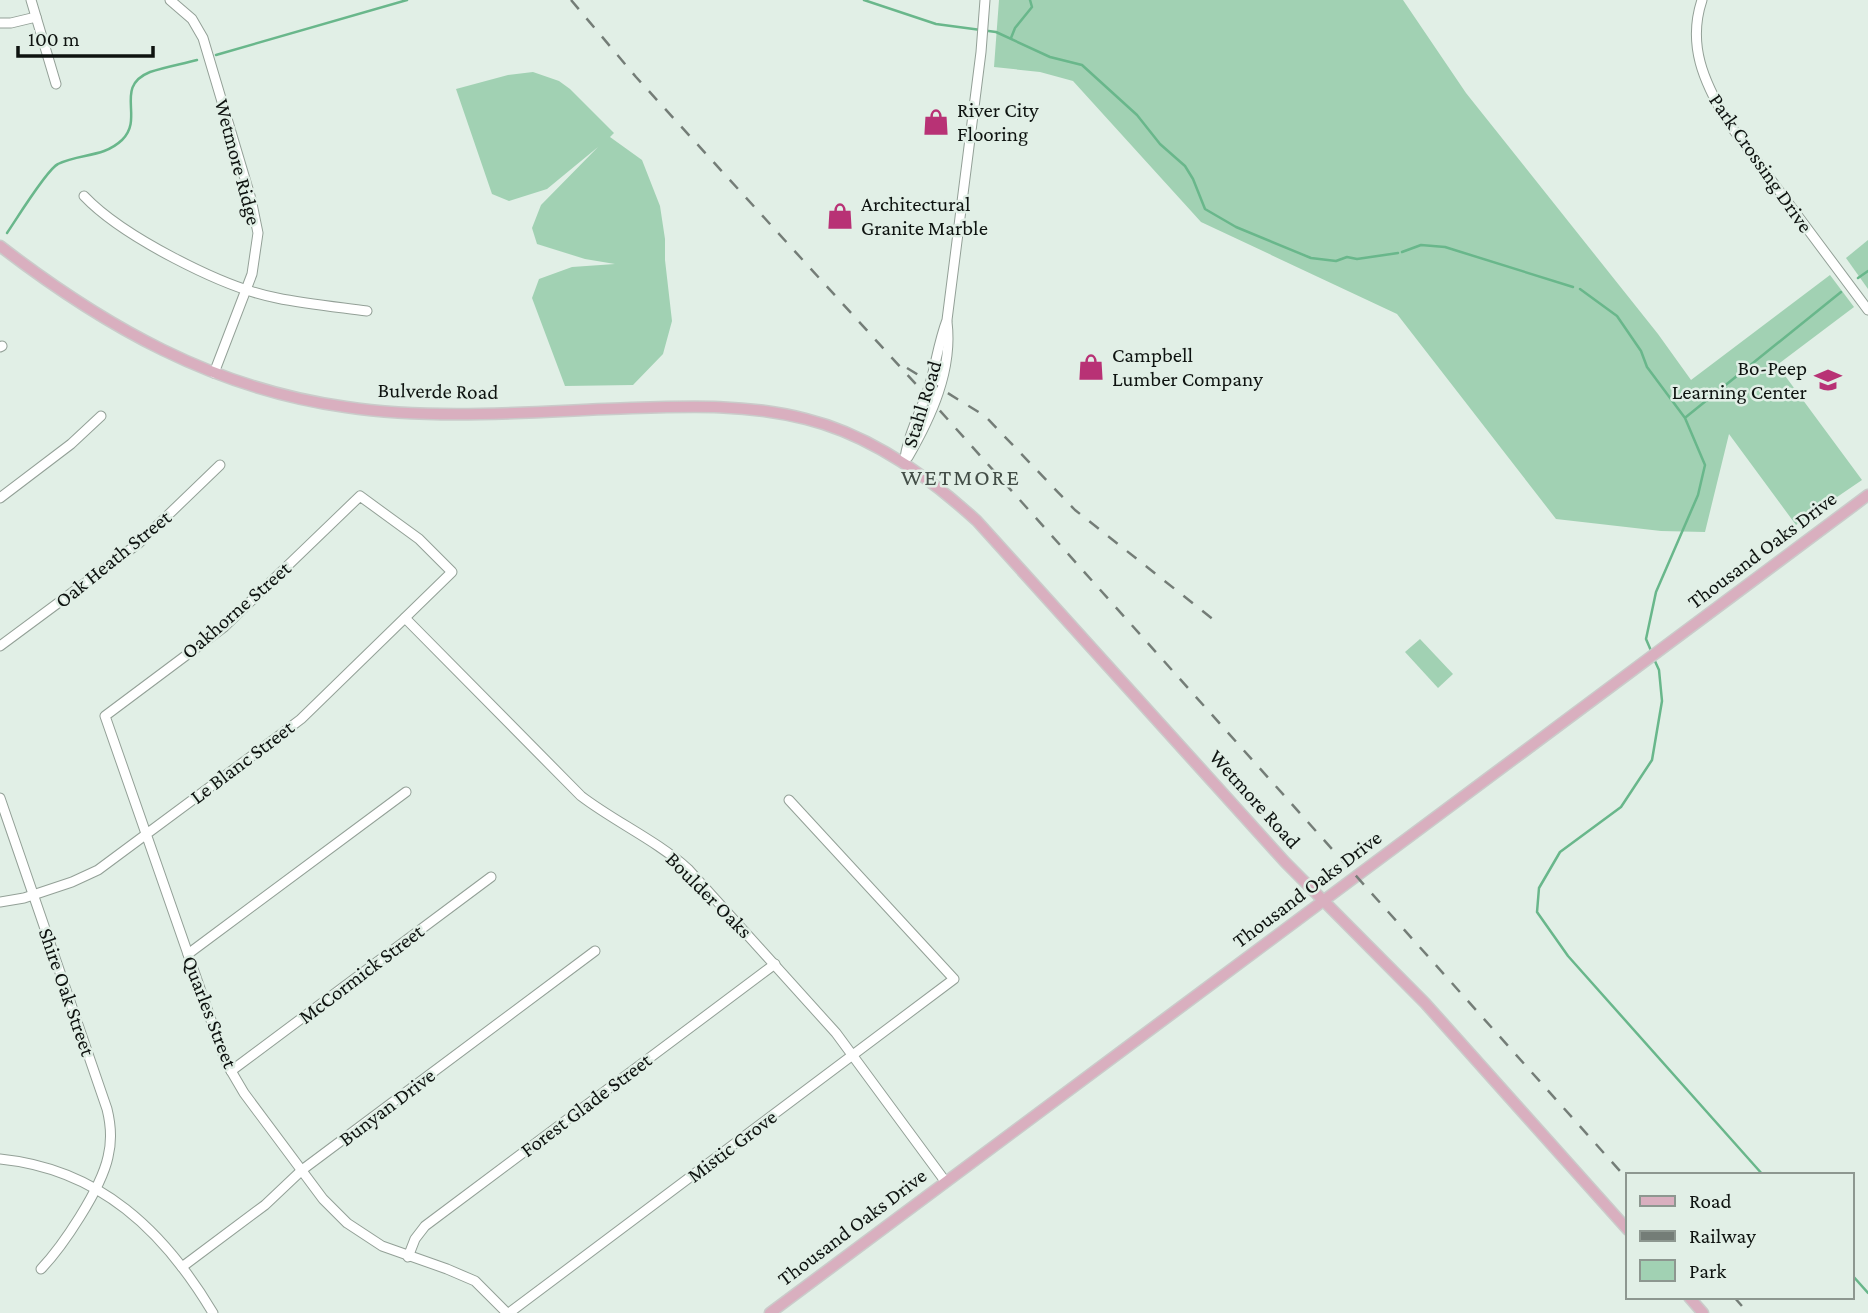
<svg xmlns="http://www.w3.org/2000/svg" width="1868" height="1313" font-family="'Crimson Pro',serif">
<style>
.green{fill:#a1d1b3}
.lines{fill:none;stroke-linecap:round;stroke-linejoin:round}
.stream{stroke:#69b78b;stroke-width:2.5}
.minor-casing{stroke:#93a097;stroke-width:11}
.major-casing{stroke:#cacbca;stroke-width:13}
.minor{stroke:#fff;stroke-width:9}
.major{stroke:#d9afbf;stroke-width:10}
.rail{stroke:#747d77;stroke-width:2.5;stroke-dasharray:12 12;stroke-linecap:butt}
.labels{text-anchor:middle;dominant-baseline:central;stroke-width:5;stroke-linejoin:round;paint-order:stroke}
.poi-label{font-size:21px;fill:#0e1310;stroke:#e1efe6;text-anchor:start}
.street-label{font-size:21px;fill:#0e1310;stroke:#e1efe6}
.neighbourhood-label{font-size:23px;letter-spacing:2px;fill:#434e47;stroke:#e1efe6}
</style>
<rect width="100%" height="100%" fill="#e1efe6"/>
<g class="green">
<path d="M999 0H1403L1466 93 1658 334 1691 380 1830 275 1854 307 1777 365 1862 480 1796 525 1729 434 1705 532 1661 531 1556 519 1397 314 1201 222 1073 81 1040 72 994 67Z"/>
<path d="M533 72 559 81 570 89 614 133 610 137 642 160 660 206 665 239V260L672 321 663 354 633 385 565 386 532 298 539 279 572 267 615 264 585 259 537 244 532 228 541 205 598 147 547 189 509 201 492 194 456 89 508 75Z"/>
<path d="M1868 240V289L1846 258Z"/>
<path d="M1420 639 1453 674 1438 688 1405 652Z"/>
</g>
<g class="lines">
<g class="stream">
<path d="M864 0 936 24 996 32 1050 57 1082 65 1137 115 1160 144 1185 166 1193 179 1205 209 1236 227 1311 258 1336 261 1347 257 1357 259 1398 253"/>
<path d="M1011 38 1015 28 1032 7 1030 0"/>
<path d="M216 55 407 0"/>
<path d="M7 233C16 220 47 169 58 164 80 153 103 158 122 140 145 118 113 87 150 72 165 67 182 64 197 60"/>
<path d="M1402 252 1421 245 1445 247 1573 287"/>
<path d="M1858 278 1868 271"/>
<path d="M1580 289 1617 316 1641 351 1647 367 1685 418 1705 465 1698 495 1656 592 1646 639 1652 653"/>
<path d="M1686 417 1841 292"/>
<path d="M1654 659 1659 670 1662 701 1652 760 1621 807 1560 852 1539 888 1537 912 1568 956 1763 1175"/>
<path d="M1852 1275 1868 1293"/>
</g>
<defs>
<g id="minor">
<path d="M31 0 56 84"/>
<path d="M170 0 192 19 203 38 251 199 258 233 252 274 214 373"/>
<path d="M1702 0C1687 45 1704 82 1727 121L1868 310"/>
<path d="M0 23H11L36 17"/>
<path d="M84 196C122 236 223 288 277 298 306 304 337 307 367 311"/>
<path d="M0 347 2 346"/>
<path d="M908 457C931 417 953 370 947 322"/>
<path d="M904 463C908 434 921 412 930 384 936 363 939 341 947 320L981 52 985 0"/>
<path d="M0 498 71 444 101 416"/>
<path d="M405 618 581 796C615 822 656 840 688 869L836 1033 945 1181"/>
<path d="M0 646 139 543 220 465"/>
<path d="M0 798 107 1109C111 1125 112 1141 108 1157 101 1189 63 1246 41 1269"/>
<path d="M0 902 24 898 72 882 98 870 280 735 301 719 452 572 419 539 360 496 224 627 105 716 219 1043 227 1064 244 1093 323 1199 347 1223 382 1246 447 1269 475 1281 507 1313"/>
<path d="M188 954 406 792"/>
<path d="M231 1071 491 877"/>
<path d="M0 1159C100 1169 164 1231 213 1313"/>
<path d="M408 1257 415 1239 425 1226 775 964"/>
<path d="M182 1267 265 1205 302 1170 595 951"/>
<path d="M509 1313 954 979 789 800"/>
</g>
<g id="major">
<path d="M0 246C104 326 214 389 346 407 440 421 538 411 632 408 691 406 748 404 806 419 871 435 928 476 977 521L1285 862 1425 1003 1628 1230"/>
<path d="M1689 1297 1703 1313"/>
<path d="M770 1313 1868 495"/>
</g>
</defs>
<use href="#minor" class="minor-casing"/>
<use href="#major" class="major-casing"/>
<use href="#minor" class="minor"/>
<use href="#major" class="major"/>
<g class="rail">
<path d="M571 0 636 77 934 404 1628 1180"/>
<path d="M907 368 985 416 1075 510 1214 620"/>
<path d="M1734 1297 1748 1313"/>
</g>
</g>
<defs>
<symbol id="shop-bare" viewBox="-9 -9 18 18"><path d="M-5-2.5h2.3a2.7 3.5 0 0 1 5.4 0H5L5.5 6h-11ZM-1.5-2.5h3a1.5 2.3 0 0 0-3 0Z" fill="#b83275" stroke="#e1efe6" stroke-width="2.5" paint-order="stroke"/></symbol>
<symbol id="school-bare" viewBox="-9 -9 18 18"><path d="M0-5L7-2L0 1L-7-2ZM-4 1L0 2.5L4 1V4Q0 6-4 4Z" fill="#b83275" stroke="#e1efe6" stroke-width="2.5" paint-order="stroke"/></symbol>
</defs>
<g fill-rule="evenodd">
<use href="#shop-bare" x="917" y="103" width="38" height="38"/>
<use href="#shop-bare" x="821" y="197" width="38" height="38"/>
<use href="#shop-bare" x="1072" y="348" width="38" height="38"/>
<use href="#school-bare" x="1809" y="361" width="38" height="38"/>
</g>
<g class="labels">
<g class="poi-label">
<text x="957" y="110">River City<tspan x="957" dy="24">Flooring</tspan></text>
<text x="861" y="204">Architectural<tspan x="861" dy="24">Granite Marble</tspan></text>
<text x="1112" y="355">Campbell<tspan x="1112" dy="24">Lumber Company</tspan></text>
<text x="1807" y="368" text-anchor="end">Bo-Peep<tspan x="1807" dy="24">Learning Center</tspan></text>
</g>
<g class="street-label">
<text transform="translate(238 162) rotate(75)">Wetmore Ridge</text>
<text transform="translate(1761 163) rotate(55)">Park Crossing Drive</text>
<text transform="translate(438 391) rotate(1)">Bulverde Road</text>
<text transform="translate(922 404) rotate(-73)">Stahl Road</text>
<text transform="translate(1762 550) rotate(-37)">Thousand Oaks Drive</text>
<text transform="translate(113 559) rotate(-39)">Oak Heath Street</text>
<text transform="translate(236 610) rotate(-41)">Oakhorne Street</text>
<text transform="translate(242 762) rotate(-37)">Le Blanc Street</text>
<text transform="translate(1255 799) rotate(48)">Wetmore Road</text>
<text transform="translate(1307 889) rotate(-37)">Thousand Oaks Drive</text>
<text transform="translate(709 895) rotate(45)">Boulder Oaks</text>
<text transform="translate(361 974) rotate(-37)">McCormick Street</text>
<text transform="translate(67 992) rotate(71)">Shire Oak Street</text>
<text transform="translate(210 1012) rotate(69)">Quarles Street</text>
<text transform="translate(586 1105) rotate(-37)">Forest Glade Street</text>
<text transform="translate(387 1107) rotate(-37)">Bunyan Drive</text>
<text transform="translate(732 1146) rotate(-37)">Mistic Grove</text>
<text transform="translate(852 1227) rotate(-37)">Thousand Oaks Drive</text>
</g>
<g class="neighbourhood-label">
<text x="961" y="477">WETMORE</text>
</g>
</g>
<rect x="1626" y="1173" width="228" height="126" fill="#e1efe6" stroke="#8d9790" stroke-width="2"/>
<rect x="1640" y="1196" width="35" height="10" fill="#d9afbf" stroke="#8d9790" stroke-width="2"/>
<text x="1689" y="1208" font-size="21" fill="#0e1310">Road</text>
<rect x="1640" y="1231" width="35" height="10" fill="#747d77" stroke="#8d9790" stroke-width="2"/>
<text x="1689" y="1243" font-size="21" fill="#0e1310">Railway</text>
<rect x="1640" y="1260" width="35" height="21" fill="#a1d1b3" stroke="#8d9790" stroke-width="2"/>
<text x="1689" y="1278" font-size="21" fill="#0e1310">Park</text>
<path d="M18 46v10h135v-10" fill="none" stroke="#0e1310" stroke-width="3.5"/>
<text x="28" y="46" font-size="21" fill="#0e1310" stroke="#e1efe6" stroke-width="5" paint-order="stroke">100 m</text>
</svg>
